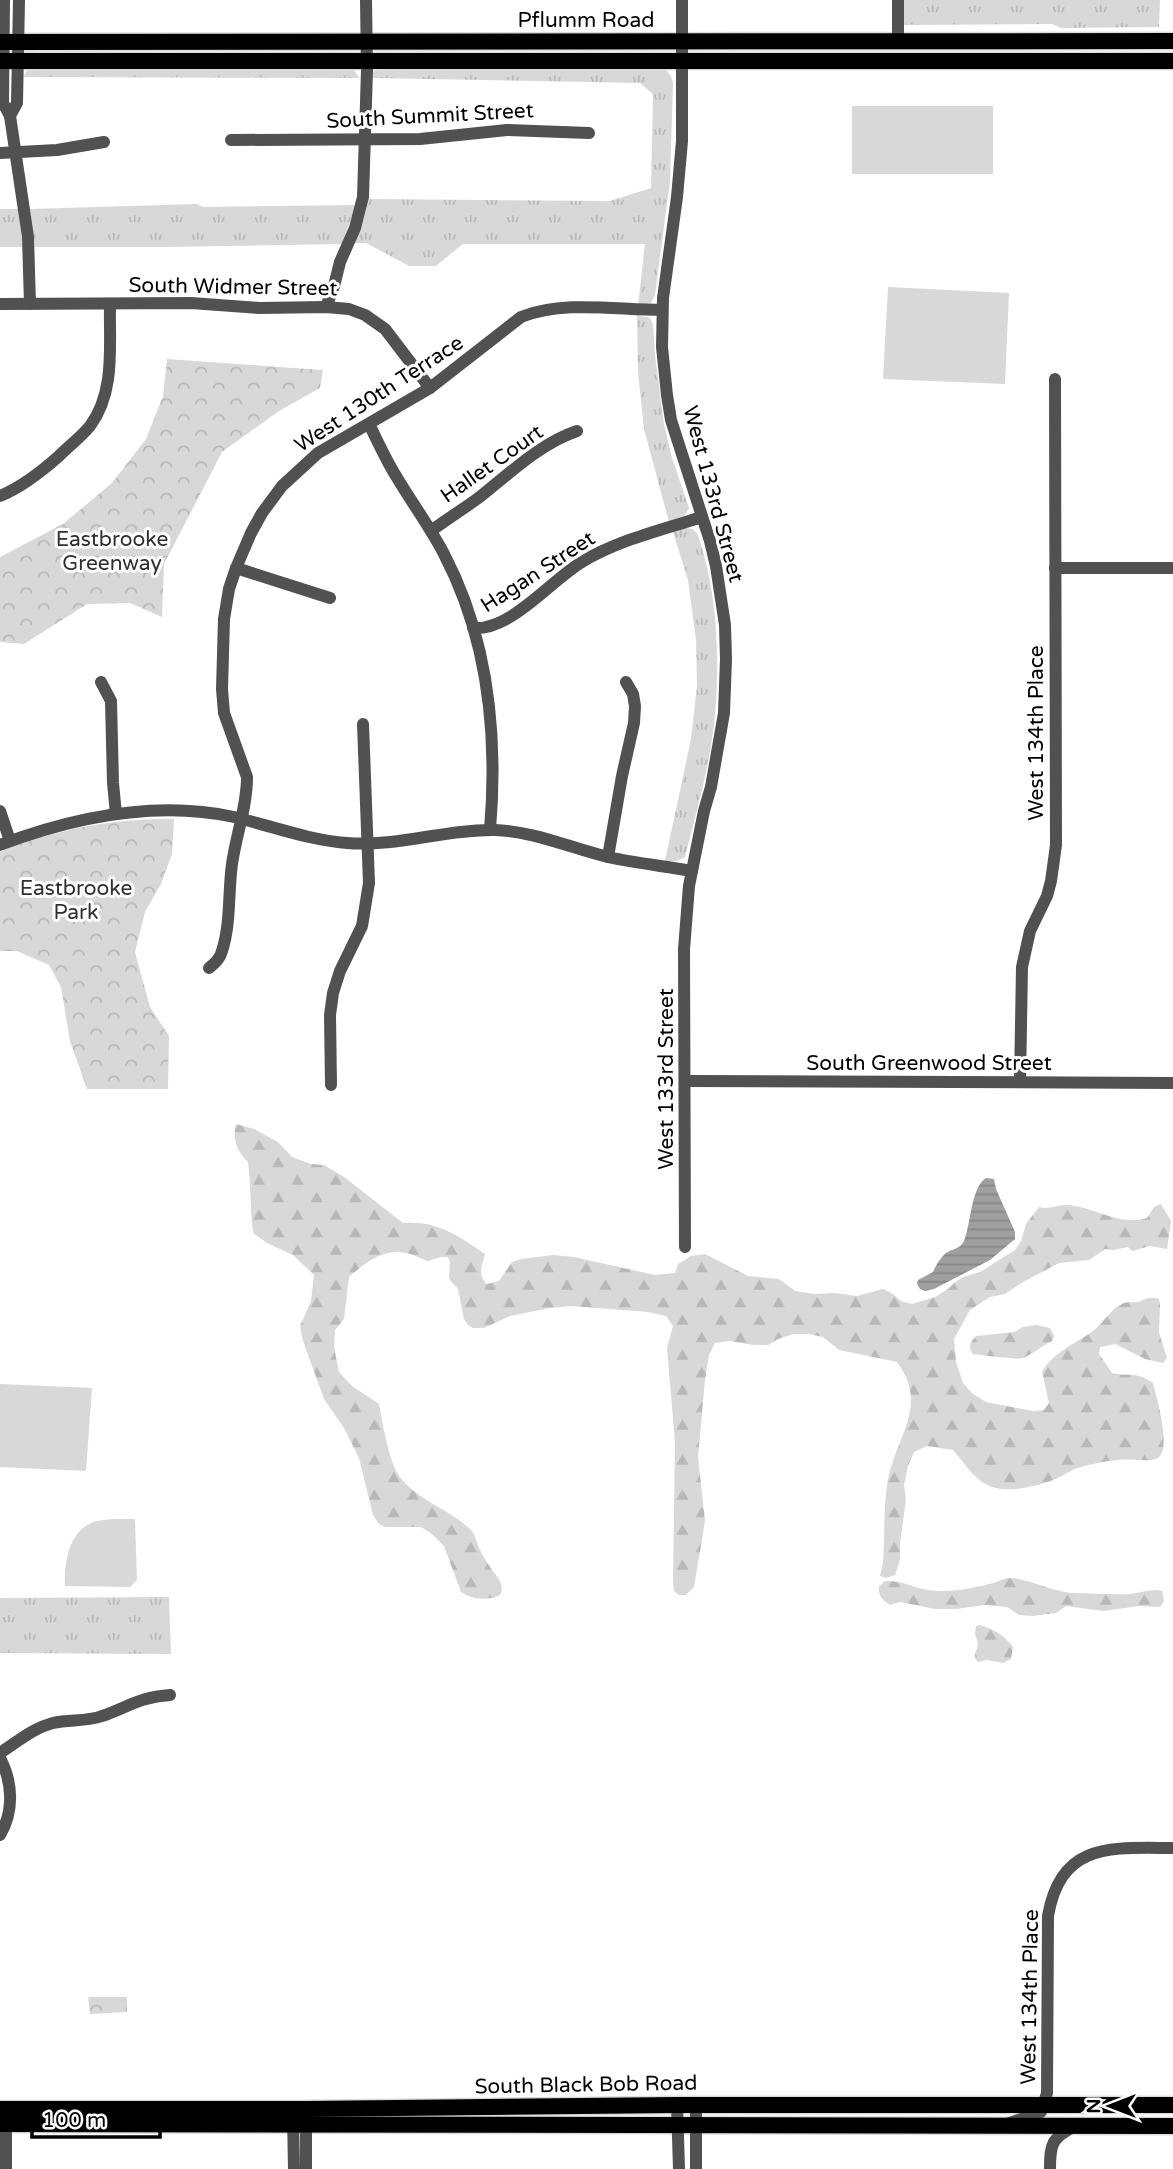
<svg xmlns="http://www.w3.org/2000/svg" width="1173" height="2169" font-family="'Varela Round',sans-serif">
<style>
.grass{fill:url(#grass-tufts)}
.forest{fill:url(#forest-firs)}
.park{fill:url(#park-crowns)}
.pitch{fill:#d8d8d8}
.water{fill:url(#water-rules)}
.lines{fill:none;stroke-linecap:round;stroke-linejoin:round}
.major-casing{stroke:#dbdbdb;stroke-width:19}
.minor{stroke:#515151;stroke-width:12}
.major{stroke:#000;stroke-width:16}
.labels{text-anchor:middle;dominant-baseline:central;stroke-width:6;stroke-linejoin:round;paint-order:stroke}
.street-label{font-size:21px;fill:#000;stroke:#fff}
.park-label{font-size:21px;fill:#2f2f2f;stroke:#fff}
</style>
<defs>
<pattern id="grass-tufts" width="24" height="20" patternUnits="userSpaceOnUse" patternTransform="scale(1.75)"><rect width="24" height="20" fill="#d8d8d8"/><path d="M3 7l-1-3M5 7V3M7 7l1-3M15 17l-1-3M17 17v-4M19 17l1-3" fill="none" stroke="#b8b8b8"/></pattern>
<pattern id="forest-firs" width="22" height="20" patternUnits="userSpaceOnUse" patternTransform="scale(1.75)"><rect width="22" height="20" fill="#d8d8d8"/><path d="M5 1l3.5 6h-7zM16 11l3.5 6h-7z" fill="#b8b8b8"/></pattern>
<pattern id="park-crowns" width="20" height="18" patternUnits="userSpaceOnUse" patternTransform="scale(1.75)"><rect width="20" height="18" fill="#d8d8d8"/><path d="M2 6a3 3 0 1 1 6 0M12 15a3 3 0 1 1 6 0" fill="none" stroke="#b8b8b8"/></pattern>
<pattern id="water-rules" width="6" height="5" patternUnits="userSpaceOnUse" patternTransform="scale(1.75)"><rect width="6" height="5" fill="#9f9f9f"/><path d="M0 2.5h6" fill="none" stroke="#878787"/></pattern>
</defs>
<rect width="100%" height="100%" fill="#fff"/>
<g class="grass">
<path d="M903 0H1160L1159 27 1061 28 1052 24 903 25Z"/>
<path d="M34 68H349L354 70 359 78 23 77 28 69Z"/>
<path d="M381 68H663C669 72 671 75 673 83L670 181 655 295 651 303 638 306 645 244H463L436 266H409L366 243H354L363 222 369 199 610 201 651 188 653 94 640 83 371 78 373 72Z"/>
<path d="M196 204 204 207 356 205 342 244 166 247H35L30 209Z"/>
<path d="M0 209H18L23 247H0Z"/>
<path d="M637 315 650 318 653 324 655 355 664 424 672 458 689 508 685 515 669 522 644 429 638 372Z"/>
<path d="M686 528 692 529 697 533C707 560 712 589 715 617 718 653 718 689 714 725 709 769 696 813 685 857L677 861H665L691 739 697 686 696 640 688 580 673 532Z"/>
<path d="M169 1597 171 1654 0 1653V1598Z"/>
</g>
<g class="forest">
<path d="M236 1124 254 1129 278 1142 292 1157 311 1164 324 1165 344 1177 403 1223C438 1221 457 1235 485 1254 482 1266 477 1274 487 1284L499 1281 512 1262 521 1259 553 1255 574 1257 655 1275 675 1273 678 1264 691 1256 705 1254 748 1276 779 1279 795 1291 815 1294 835 1293 857 1296 883 1289 893 1294 901 1301 912 1304 935 1297 948 1289 955 1282 963 1277 980 1272 1015 1250 1021 1241 1026 1224 1039 1207C1049 1210 1056 1205 1066 1205 1094 1206 1119 1227 1147 1218L1154 1207 1161 1204 1171 1221 1167 1249 1150 1246 1132 1251 1128 1247 1113 1250 1105 1249 1089 1260 1059 1263 1023 1282 1005 1294 990 1297 970 1310 954 1339 956 1362 963 1383 973 1394 986 1402 1033 1411 1044 1410 1049 1403 1042 1372C1053 1352 1075 1344 1093 1331 1104 1323 1110 1309 1122 1304 1127 1301 1132 1303 1138 1302 1146 1299 1150 1296 1159 1299L1160 1304 1159 1333 1167 1358 1163 1363 1145 1359 1115 1344 1100 1347 1099 1354 1112 1373C1131 1377 1135 1371 1153 1383 1157 1399 1170 1443 1160 1456 1153 1464 1131 1458 1119 1460 1105 1461 1091 1464 1077 1468 1069 1471 1062 1477 1053 1480 1037 1486 1013 1492 996 1488 976 1484 965 1463 953 1450L927 1446 914 1452 908 1466 904 1485 906 1499 900 1544V1560L895 1575 886 1578 880 1576 883 1563C885 1537 883 1501 889 1475 899 1433 928 1404 897 1362L839 1350 823 1337 808 1334H793L778 1339 768 1345H753L729 1341 715 1343 709 1355 705 1380 698 1457 705 1521 694 1587 686 1595H679L674 1591 673 1581 675 1442 667 1348 673 1326 666 1316 648 1312 571 1306 550 1308 510 1316 484 1328H473L468 1325 464 1319 458 1289 449 1278 450 1262 448 1257H441L428 1261C420 1259 414 1254 406 1253 383 1248 365 1263 349 1277L344 1319 335 1330 334 1347 339 1372 352 1386 379 1404C383 1424 389 1467 403 1481 422 1502 450 1510 470 1529 476 1535 476 1541 479 1548 482 1554 486 1561 490 1567 496 1576 506 1584 500 1595 488 1601 473 1600 461 1592L444 1546 432 1534 421 1527H385L379 1524 373 1515 359 1458 344 1428 324 1399 303 1341 300 1326 311 1301 314 1275 293 1255 267 1243 253 1233C250 1209 251 1186 248 1162 237 1152 232 1139 236 1124Z"/>
<path d="M1036 1325 1050 1328 1054 1336 1052 1341C1043 1345 1030 1356 1023 1358 1016 1360 982 1355 973 1354 967 1348 971 1341 976 1336L1014 1332 1023 1327Z"/>
<path d="M1007 1578C1028 1577 1052 1593 1076 1593 1093 1593 1113 1595 1130 1594 1141 1593 1152 1588 1162 1591L1164 1601 1160 1607 1139 1606 1103 1611 1066 1606 1056 1613 1033 1616 1019 1615 1007 1607 984 1605 956 1609H935L900 1602 890 1605C882 1600 878 1596 879 1586L885 1581C900 1580 910 1586 923 1589 946 1595 985 1587 1007 1578Z"/>
<path d="M979 1625C994 1629 1004 1635 1013 1647L1011 1659 1003 1663 987 1660 978 1662C972 1656 976 1653 978 1645L975 1633 976 1626Z"/>
</g>
<g class="park">
<path d="M167 359 323 370 320 388 279 411 222 452 164 564 162 617 130 603 87 604 24 644 0 642V557L63 524 112 483 146 439 163 396Z"/>
<path d="M174 819 172 854 161 884 145 912 135 952 150 1007 169 1036 168 1089H87L70 1041 61 987 49 965 17 951H0V852C55 829 115 818 174 819Z"/>
<path d="M88 1997H127V2012L90 2014Z"/>
</g>
<g class="pitch">
<rect x="852" y="106" width="141" height="68"/>
<path d="M888 287 1009 293 1005 384 883 379Z"/>
<path d="M0 1384 92 1388 86 1471 0 1467Z"/>
<path d="M113 1519H135L137 1580 130 1587 65 1586C64 1565 68 1533 91 1523 97 1520 106 1520 113 1519Z"/>
</g>
<path class="water" d="M986 1178 994 1179 996 1189 1015 1232V1239L990 1260 934 1289 925 1291 920 1289 917 1284 918 1280 933 1272C936 1265 940 1258 946 1253 953 1248 959 1250 964 1241 971 1224 971 1187 986 1178Z"/>
<g class="lines">
<defs>
<g id="major">
<path d="M0 42 1173 41"/>
<path d="M0 61H1173"/>
<path d="M0 2109H306L677 2105H1173"/>
<path d="M0 2124 1173 2126"/>
</g>
</defs>
<use href="#major" class="major-casing"/>
<g class="minor">
<path d="M4 0 3 103 10 116"/>
<path d="M19 0 17 103 10 116 28 237 30 304"/>
<path d="M682 0V141L677 197 663 298 662 347 667 395 671 420 710 541 716 566 725 625 726 659 724 713 711 787 704 811 689 886 684 949 685 1247"/>
<path d="M898 0V41"/>
<path d="M231 140 420 139 507 130 589 133"/>
<path d="M0 153 57 150 104 142"/>
<path d="M0 304 191 303 259 308 326 307 349 309 365 315 385 329 430 388"/>
<path d="M326 307 334 286 340 262 355 228 363 197 367 70 366 0"/>
<path d="M369 424C378 442 386 460 396 476 412 503 430 527 444 554 489 640 498 735 490 830"/>
<path d="M0 496C22 487 41 472 59 456 69 446 81 437 90 426 116 391 109 344 110 304"/>
<path d="M431 531C447 519 465 508 481 496 510 473 541 443 577 431"/>
<path d="M236 568 330 598"/>
<path d="M1055 568H1173"/>
<path d="M473 628C511 631 551 580 582 562 618 540 662 530 702 517"/>
<path d="M101 682 111 701 113 783 116 814"/>
<path d="M0 811 10 841"/>
<path d="M0 845C74 817 155 800 234 817 272 826 308 840 347 843 398 847 445 829 495 830 533 831 571 848 608 857 635 863 664 866 692 871"/>
<path d="M608 857 622 776 634 723 635 706 633 694 626 682"/>
<path d="M209 968C215 963 220 959 222 951 231 923 228 893 232 864 236 835 247 807 247 777L224 713 222 689 224 619 229 589 236 568 251 533 262 513 282 486 318 453 430 388 521 317C564 300 616 310 662 310"/>
<path d="M686 1081 1173 1083"/>
<path d="M1020 1082 1022 967 1030 931 1047 896 1051 881 1056 845 1055 379"/>
<path d="M331 1085 330 1015 333 993 340 971 362 926 369 883 363 724"/>
<path d="M0 1753C17 1742 33 1728 53 1723 69 1719 86 1722 102 1716 128 1707 140 1697 170 1695"/>
<path d="M0 1758C13 1783 14 1811 0 1835"/>
<path d="M677 2105 679 2169"/>
<path d="M696 2105V2169"/>
<path d="M293 2116 294 2169"/>
<path d="M306 2117V2169"/>
<path d="M6 2124V2169"/>
<path d="M1007 2124 1041 2112 1047 2093 1048 1916C1061 1841 1112 1848 1173 1848"/>
<path d="M1050 2169C1050 2143 1052 2138 1075 2126"/>
</g>
<use href="#major" class="major"/>
</g>
<g class="labels">
<g class="street-label">
<text x="586" y="20">Pflumm Road</text>
<text transform="translate(430 116) rotate(-3)">South Summit Street</text>
<text transform="translate(233 287) rotate(1)">South Widmer Street</text>
<text transform="translate(379 394) rotate(-33)">West 130th Terrace</text>
<text transform="translate(492 464) rotate(-35)">Hallet Court</text>
<text transform="translate(713 494) rotate(75)">West 133rd Street</text>
<text transform="translate(538 572) rotate(-33)">Hagan Street</text>
<text transform="translate(1036 733) rotate(-90)">West 134th Place</text>
<text x="929" y="1063">South Greenwood Street</text>
<text transform="translate(666 1079) rotate(-90)">West 133rd Street</text>
<text transform="translate(1030 1997) rotate(-89)">West 134th Place</text>
<text transform="translate(586 2085) rotate(-1)">South Black Bob Road</text>
</g>
<g class="park-label">
<text x="112" y="539">Eastbrooke<tspan x="112" dy="24">Greenway</tspan></text>
<text x="76" y="888">Eastbrooke<tspan x="76" dy="24">Park</tspan></text>
</g>
</g>
<g transform="translate(1110 2106) rotate(270)" stroke="#ffffff" stroke-width="5" paint-order="stroke">
<path d="M0-5L12 26L0 18L-12 26Z" fill="#000000"/>
<text y="-10" font-size="19" font-weight="bold" text-anchor="middle" fill="#000000">N</text>
</g>
<path d="M32 2127v10h128v-10" fill="none" stroke="#000000" stroke-width="3.5"/>
<text x="42" y="2127" font-size="21" fill="#000000" stroke="#ffffff" stroke-width="5" paint-order="stroke">100 m</text>
</svg>
